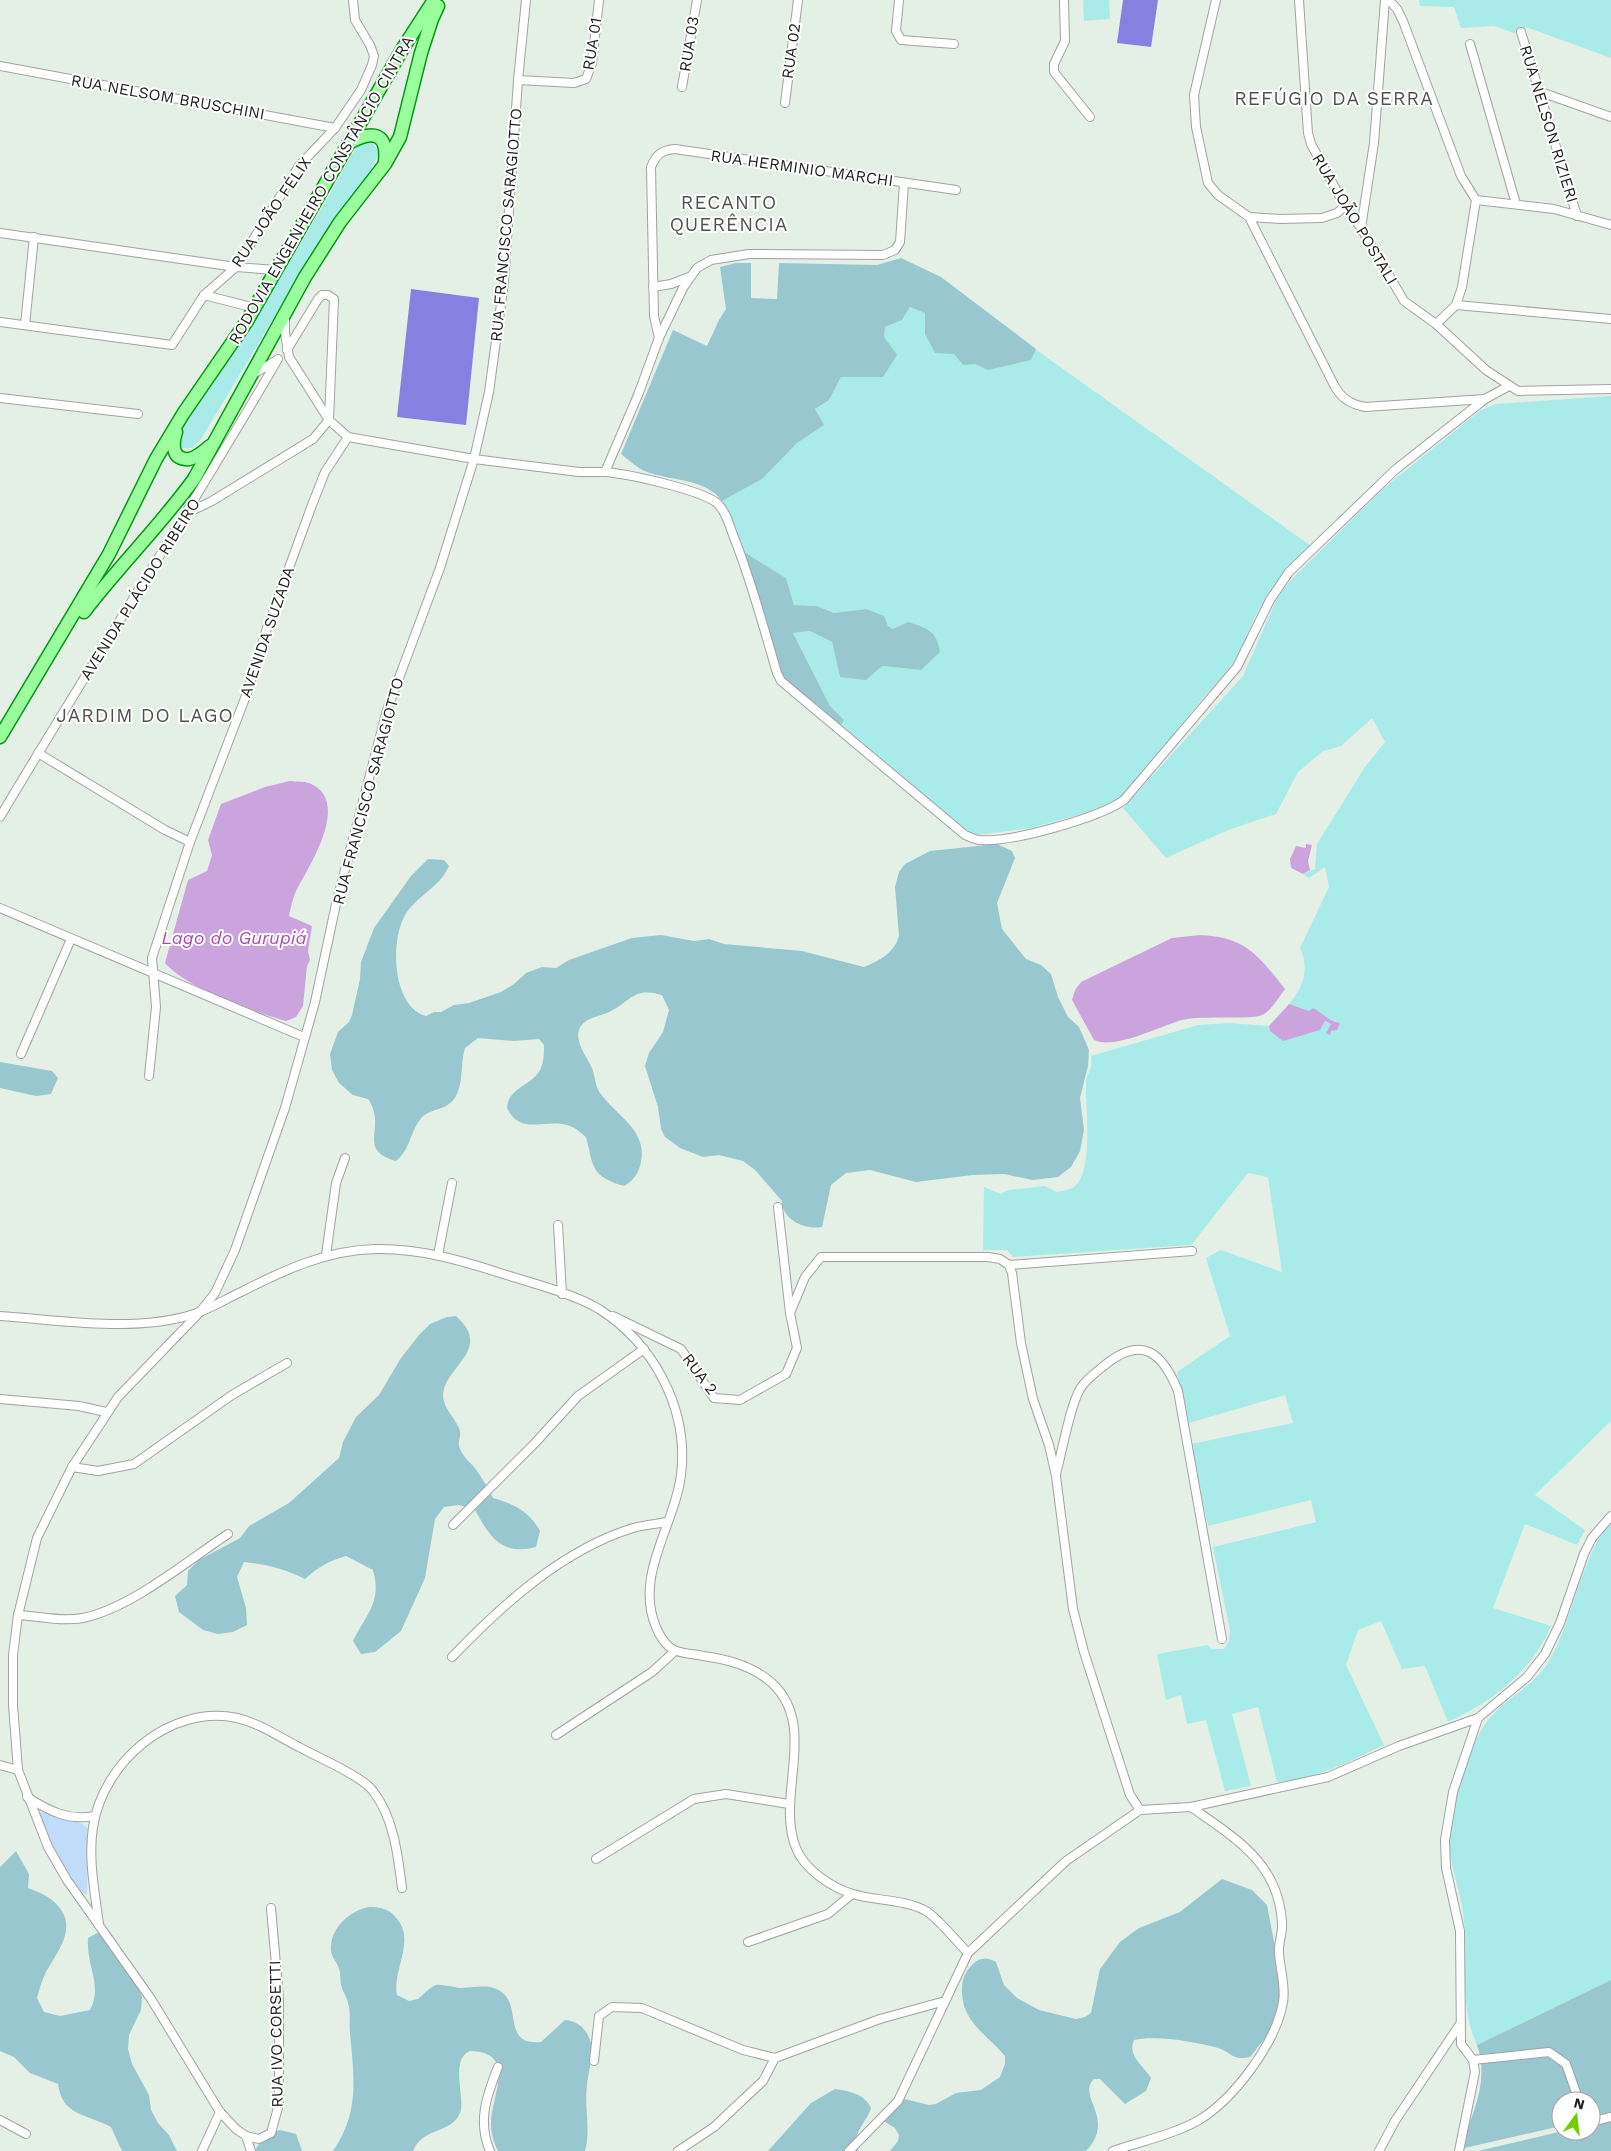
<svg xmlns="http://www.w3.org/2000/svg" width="1611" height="2151" font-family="'Work Sans',sans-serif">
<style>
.grass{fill:#a9ebe8}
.forest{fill:#98c7d0}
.park{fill:#c0dcfa}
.pitch{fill:#8680e0}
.water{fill:#cba4de}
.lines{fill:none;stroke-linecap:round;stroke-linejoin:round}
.minor-casing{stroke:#a2a2a2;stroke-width:10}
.primary-casing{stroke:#091;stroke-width:15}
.minor{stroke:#fff;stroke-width:8}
.primary{stroke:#9bfe9c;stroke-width:12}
.labels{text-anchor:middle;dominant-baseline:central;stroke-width:4;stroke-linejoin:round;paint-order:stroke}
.street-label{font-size:16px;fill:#1e1e1e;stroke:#fff}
.water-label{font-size:18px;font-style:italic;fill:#aa48b0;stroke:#fff}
.quarter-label{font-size:19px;letter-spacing:1px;fill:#515151;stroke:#fff}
</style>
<rect width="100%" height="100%" fill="#e4f0e5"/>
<g class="grass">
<path d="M1083 0H1109L1110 19 1084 21Z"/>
<path d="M1419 0H1611V58L1526 27 1514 33 1494 26 1461 28 1454 7 1420 6Z"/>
<path d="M363 141 372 142 379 152 368 176 326 231 201 439 192 448H182L180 433 185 422 211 381 248 332 334 187 356 147Z"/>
<path d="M910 307 925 313V334L954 354 963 365 1035 349 1311 546 1282 574 1269 592 1256 615 1236 659 1224 675 1202 699 1139 778 1121 797 1097 810 1031 828 977 835 966 830 841 725 844 720 830 706 793 633 810 631 832 642 840 677 882 666 921 670 893 629 866 609 834 613 817 606 794 605 786 578 744 552 722 501 762 479 797 443 823 425 815 409 829 400 841 377 884 337 885 327 902 320Z"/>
<path d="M1611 396V1421L1535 1495 1585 1530 1577 1545 1525 1524 1493 1608 1551 1626C1529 1674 1495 1700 1448 1722L1425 1666 1402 1669 1381 1621 1358 1630 1346 1665 1384 1745C1346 1763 1319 1778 1277 1782L1258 1707 1232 1714 1251 1786 1225 1791 1206 1720 1187 1724 1181 1695 1166 1700 1157 1654 1208 1645 1211 1649H1224L1229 1641 1230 1630 1213 1547 1316 1522 1311 1500 1208 1526 1191 1444 1293 1423 1285 1395 1189 1423 1177 1372 1230 1336 1206 1258 1221 1250 1282 1272 1268 1177 1248 1173 1191 1245 1013 1257 1007 1250H983L984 1187 1001 1194 1008 1190 1045 1186 1057 1192C1062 1191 1068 1190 1072 1188 1095 1176 1085 1105 1086 1082 1087 1071 1094 1070 1091 1056L1198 1025 1229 1023 1269 1026 1270 1031 1325 1021 1331 1024 1327 1033 1340 1023 1324 1018 1319 1011H1309L1289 1004C1303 988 1310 969 1300 948L1329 887 1325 867 1309 878 1303 874 1315 869 1317 844 1365 767 1385 742 1372 718 1341 746 1323 751 1298 772 1276 814 1228 830 1166 858 1123 808 1243 676 1278 596 1293 578 1385 487 1481 410 1497 404Z"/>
<path d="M1611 1522V1980L1477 2045C1459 2006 1468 1964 1464 1922 1463 1901 1455 1881 1451 1859 1444 1821 1462 1762 1482 1729 1499 1700 1536 1688 1552 1656 1572 1619 1584 1550 1611 1522Z"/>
</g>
<g class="forest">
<path d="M901 258 941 277 1036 349 1031 360 988 370 975 364 963 365 954 354 935 353 925 334V313L910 307 902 320 885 327 884 337 897 355 883 377H841L829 400 815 409 824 425 797 443 762 479 722 501C706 479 674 481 650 473 639 470 630 461 621 454L673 330 707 346 719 320 726 309 720 267 736 263H751V298L777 299 779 263 877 265Z"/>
<path d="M744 552 786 578 794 605 817 606 834 613 866 609 884 616 888 626 893 629 908 622C927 628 937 631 940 652L921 670 882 666 866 680 840 677 832 642 810 631 793 633 830 706 844 720 841 725 786 681 781 672Z"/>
<path d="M997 844 1012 851 1015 858 997 903 1002 929 1026 959 1041 965 1051 974 1058 997 1068 1017 1079 1027 1089 1050 1088 1066 1080 1098 1084 1130 1080 1151 1071 1167 1058 1177 1033 1180 1004 1174 973 1175 916 1182 870 1170 846 1173 831 1185 822 1227C805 1230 782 1220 782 1201L755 1170 743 1161 719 1155 703 1157 680 1148 665 1137 661 1129 658 1107 645 1066 649 1053 663 1032 669 1010 662 995C634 987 633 999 611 1011 602 1016 587 1017 581 1026 572 1039 587 1057 592 1068 595 1076 595 1086 600 1093 617 1117 650 1131 640 1166 637 1175 633 1181 624 1186 590 1176 594 1167 586 1137 581 1133 576 1128 570 1126 546 1117 521 1137 507 1108 508 1087 533 1086 541 1068 544 1061 544 1052 544 1045L539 1039 514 1041 478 1038 465 1048C459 1067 466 1095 446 1106 436 1111 425 1111 419 1121 410 1134 409 1151 396 1161 355 1149 388 1128 368 1099L353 1095 339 1083 332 1070 330 1054 338 1032 349 1022 352 1015 360 979 361 962 374 928 411 876 428 859 444 860 449 866C439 889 415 896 404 917 390 944 393 1007 426 1016L434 1012H441L454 1005 469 1003 501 992 514 984 526 973 542 967 556 968 569 960 632 938 661 935 694 941 709 939 724 944 802 951 864 967C879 961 894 953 899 936L895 887 899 872 905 864 930 851Z"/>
<path d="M0 1062 52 1071 58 1078 51 1094 36 1096 0 1088Z"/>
<path d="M456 1316C491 1347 451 1364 444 1389 439 1406 456 1417 460 1431 461 1436 458 1442 459 1446 462 1457 472 1463 477 1471 483 1479 488 1489 493 1498 514 1504 529 1511 540 1531L536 1547C501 1556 490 1537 475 1510L459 1505 444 1507 435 1519 425 1578 401 1631 375 1652 361 1654 353 1641C367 1613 382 1602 373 1570L346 1556C329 1561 318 1567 305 1579 286 1569 266 1564 244 1562L237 1577 246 1608 247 1625 233 1632 218 1634 203 1630 179 1612 175 1596 187 1585 188 1571 199 1560 240 1538 249 1526 289 1503 339 1458 343 1442 356 1417 379 1395 401 1358 419 1335 430 1324 447 1317Z"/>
<path d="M16 1851 29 1874 28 1888C36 1891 46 1895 52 1900 81 1924 59 1949 46 1972 42 1981 39 1989 37 1998L44 2012 60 2016 90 2010C103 1985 86 1966 88 1938L101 1931 120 1953 125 1969 136 1980 142 1997 141 2010 129 2035 128 2049 132 2064 149 2095 151 2110 158 2123 169 2135 177 2151H122L111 2127C87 2114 62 2116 58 2084L30 2073 14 2057 0 2051V1867Z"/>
<path d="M1222 1879 1252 1890 1267 1905 1283 1989 1270 2032 1250 2057C1231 2061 1232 2052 1218 2048 1196 2042 1157 2035 1134 2040 1127 2056 1143 2065 1151 2078L1146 2091 1125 2104 1100 2079H1094C1076 2096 1117 2119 1086 2151H890L898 2141 899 2135 895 2128 882 2120 900 2098 929 2105 936 2104 956 2093 981 2090 1000 2077 1005 2064V2056C986 2034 961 2021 962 1989 962 1979 965 1972 972 1965 979 1957 988 1957 996 1962L1004 1985 1017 1998 1039 2010 1076 2019 1085 2017 1091 2013 1100 1969 1120 1942 1139 1928 1180 1912Z"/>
<path d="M368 1907C382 1907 390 1909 398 1920 415 1943 392 1970 397 1995L409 2001 418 1999C423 1995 430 1987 436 1985 443 1984 452 1987 459 1988 473 1988 492 1982 504 1994 520 2009 504 2046 541 2042L565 2020C577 2021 586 2028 590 2040 595 2053 588 2072 587 2085 584 2107 591 2130 585 2151H498C494 2143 491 2133 491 2125 490 2097 519 2052 470 2051 449 2059 466 2100 460 2113 450 2135 424 2126 413 2151H333C360 2112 354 2077 350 2033 349 2023 351 2013 348 2003 347 1997 343 1992 341 1985 340 1979 341 1972 338 1966 334 1958 330 1955 331 1946 332 1926 351 1911 368 1907Z"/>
<path d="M1611 1980V2114L1591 2119V2101H1561V2126L1460 2149C1472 2115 1490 2081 1477 2045Z"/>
<path d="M835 2089C849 2091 865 2094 871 2108 867 2122 849 2136 859 2151H768L811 2103Z"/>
<path d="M1611 2120V2151H1478L1563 2131H1591V2124Z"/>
<path d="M280 2130 296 2134 302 2151H255C260 2140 268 2133 280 2130Z"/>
</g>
<path class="park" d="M40 1812 81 1823 87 1828 88 1837 87 1895C74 1891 40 1825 40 1812Z"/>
<g class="pitch">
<path d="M1123 0H1158L1151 47 1117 43Z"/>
<path d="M411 289 479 298 466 425 397 417Z"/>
</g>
<g class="water">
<path d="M290 781C296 782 304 781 309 783 351 799 312 862 298 887 293 896 291 907 289 916L312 926 308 951 310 960 307 966 303 1006 296 1017 286 1021C252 1011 188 989 165 963L188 880 207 871 212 855 208 840 221 804 265 787Z"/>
<path d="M1306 844 1312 845 1308 861 1310 870 1303 874 1291 868 1290 859 1296 846 1306 848Z"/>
<path d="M1200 935C1246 937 1258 955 1285 989 1278 998 1272 1010 1262 1015 1253 1020 1201 1015 1182 1020 1160 1026 1115 1050 1094 1040L1072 1000 1075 990 1081 982 1172 938Z"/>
<path d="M1289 1004 1309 1011 1313 1008C1324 1013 1325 1020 1340 1023L1337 1030 1331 1031 1330 1035 1326 1033 1331 1024 1325 1021 1320 1030 1283 1041 1270 1031 1269 1026Z"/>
</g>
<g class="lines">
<defs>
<g id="minor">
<path d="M899 0 896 31 901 40 954 44"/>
<path d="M1064 0 1065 41 1054 64V72L1090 117"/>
<path d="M1216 0 1194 95 1196 127 1208 183 1218 195 1249 217 1280 219 1322 218 1337 213 1345 206"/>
<path d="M1299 0 1308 133 1311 144 1345 206 1361 228 1404 301 1436 324 1486 370 1518 391 1611 389"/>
<path d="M1389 0 1397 9 1403 21 1461 176 1476 200 1462 287 1456 305 1436 324"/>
<path d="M1521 32 1577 216"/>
<path d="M1470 44 1516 204"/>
<path d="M0 66 335 128"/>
<path d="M518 80 574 83 586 79 592 63 599 0"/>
<path d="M682 87 697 0"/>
<path d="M1538 91 1611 117"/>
<path d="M785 103 798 0"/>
<path d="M1476 200 1554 209 1611 225"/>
<path d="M1249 217 1334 385C1341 398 1350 404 1365 407L1485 399 1509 386"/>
<path d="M1361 228 1374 143 1385 0"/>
<path d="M0 233 236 267 275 270"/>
<path d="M653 287 671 284 689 277"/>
<path d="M204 295 255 308"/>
<path d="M1456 305 1611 319"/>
<path d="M285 317V333L289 357 329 420 348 437 474 459 579 472H605L638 395 659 338 683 288 697 268 711 260 749 254 883 255 895 250 900 242 904 183"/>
<path d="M0 322 172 345 204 295 236 267 299 166 335 128 361 90 372 65 374 56 370 45 355 20 353 0"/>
<path d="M25 325 34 237"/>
<path d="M659 338 654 316 651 167C656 155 661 150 675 149L956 190"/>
<path d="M287 350 318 299 322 295H328L334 299 329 420"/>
<path d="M255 373 277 360"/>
<path d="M0 398 138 414"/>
<path d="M605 472C628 474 703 490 718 504 726 512 729 524 733 535 751 579 763 626 777 673L781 681 965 835C970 837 974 839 979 840 1010 843 1099 818 1124 800L1237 667 1270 600 1289 572 1395 470 1485 399"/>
<path d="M187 513 212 501 313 439 329 420"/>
<path d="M38 753 165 830 190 842"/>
<path d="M0 817C91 664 188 514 278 359"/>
<path d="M0 908 304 1037"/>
<path d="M21 1054 71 939"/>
<path d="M149 1076 156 1007 152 958 190 842 247 693 267 628 312 505 325 472 348 437"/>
<path d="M558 1225 562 1294"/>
<path d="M326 1255 336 1183 345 1158"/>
<path d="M438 1255 452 1183"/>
<path d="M1009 1265 1012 1273 1021 1343 1033 1399 1049 1445 1056 1476 1073 1609 1084 1652 1122 1770 1130 1795 1140 1810"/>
<path d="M790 1313 805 1277 821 1257H988L1000 1259 1009 1265 1192 1251"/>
<path d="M0 1316C61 1320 136 1333 194 1314 210 1309 226 1299 241 1292 284 1270 327 1250 376 1249 418 1248 460 1260 500 1273 531 1283 572 1293 599 1309 654 1344 689 1409 681 1475 675 1525 634 1575 656 1627 659 1635 666 1646 674 1650 682 1654 695 1654 703 1656 727 1659 753 1666 772 1683 819 1727 775 1796 796 1848 804 1869 832 1888 853 1894 874 1901 905 1899 926 1911 938 1918 957 1942 968 1953"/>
<path d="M613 1316 681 1349 714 1398 740 1400 786 1374 797 1348 790 1313 778 1207"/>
<path d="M0 1399 79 1406 106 1412"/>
<path d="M72 1467 98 1471 134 1464 232 1395 287 1363"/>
<path d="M1056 1474C1062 1452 1070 1406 1080 1389 1086 1379 1096 1372 1105 1365 1142 1335 1162 1352 1178 1391L1222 1639"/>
<path d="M453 1525 535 1443 578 1396 644 1349"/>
<path d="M18 1615C38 1616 62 1622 83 1618 131 1608 187 1561 228 1534"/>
<path d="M452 1657C502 1605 562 1550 633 1528 644 1525 656 1524 667 1522"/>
<path d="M556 1735 652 1672 675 1651"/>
<path d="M0 1765 18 1770"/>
<path d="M27 1797C49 1811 69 1821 94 1816"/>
<path d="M596 1859 694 1799 726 1794 789 1804"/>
<path d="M99 1925C95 1893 88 1859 93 1827 103 1762 170 1704 237 1718 259 1723 279 1737 299 1747 317 1757 362 1776 373 1791 394 1818 398 1856 402 1888"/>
<path d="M748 1942 828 1914 852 1894"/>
<path d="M1473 2060 1549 2052 1566 2064 1579 2101"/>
<path d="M594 2061 599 2016 612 2007 642 2008 743 2050 775 2058"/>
<path d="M0 2120 26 2134"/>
<path d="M1591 2122 1611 2117"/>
<path d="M246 2136 259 2139 271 2133 279 2104V1999L271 1908"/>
<path d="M202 2151 220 2112"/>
<path d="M251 2151 246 2136 236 2129 220 2112 151 1999 67 1880 48 1847 18 1770 13 1705V1655L18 1615 37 1538 72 1467 118 1397 199 1313 215 1293 235 1250 285 1108 315 1002 336 904 387 710 440 568 474 459 489 392 504 282 518 80 526 0"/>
<path d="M490 2151C477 2121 487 2095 498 2067"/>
<path d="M678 2151 714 2127 763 2081 775 2058 880 2019 945 2001"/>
<path d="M849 2151 898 2101 968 1953 1066 1861 1140 1810 1191 1807 1328 1777 1399 1746 1478 1718 1527 1677 1545 1654 1560 1623 1584 1554 1592 1538 1611 1516"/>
<path d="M1113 2151C1139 2142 1175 2134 1199 2120 1234 2099 1276 2043 1283 2002 1286 1987 1280 1969 1279 1953 1278 1943 1283 1933 1282 1923 1279 1863 1235 1838 1191 1807"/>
<path d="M1379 2151 1395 2121 1460 2024"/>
<path d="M1459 2151 1475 2072 1473 2060 1461 2044 1460 1931 1446 1868 1445 1840 1453 1792 1478 1718"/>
</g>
<g id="primary">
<path d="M349 143C372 130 388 132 385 162"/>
<path d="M176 432C172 444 172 461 189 459 197 458 205 450 210 446"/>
<path d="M84 612C119 566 160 526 194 479L305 277 340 222 385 164 400 137 421 53 432 19 438 6"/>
<path d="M0 737 109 554 156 459 183 414 247 321 403 48 434 0"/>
</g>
</defs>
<use href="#minor" class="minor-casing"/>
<use href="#primary" class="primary-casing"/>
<use href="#minor" class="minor"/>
<use href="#primary" class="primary"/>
</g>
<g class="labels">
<g class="street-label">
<text transform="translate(592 44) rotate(-81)">RUA 01</text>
<text transform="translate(689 44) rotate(-81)">RUA 03</text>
<text transform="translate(791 51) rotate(-82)">RUA 02</text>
<text transform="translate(168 97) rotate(10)">RUA NELSOM BRUSCHINI</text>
<text transform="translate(1549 124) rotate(73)">RUA NELSON RIZIERI</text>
<text transform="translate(802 168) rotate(8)">RUA HERMINIO MARCHI</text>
<text transform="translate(321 190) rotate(-60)">RODOVIA ENGENHEIRO CONSTÂNCIO CINTRA</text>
<text transform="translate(271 212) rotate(-56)">RUA JOÃO FÉLIX</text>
<text transform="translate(1355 219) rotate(59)">RUA JOÃO POSTALI</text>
<text transform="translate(506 225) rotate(-85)">RUA FRANCISCO SARAGIOTTO</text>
<text transform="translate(140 589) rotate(-58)">AVENIDA PLÁCIDO RIBEIRO</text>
<text transform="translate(267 632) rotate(-71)">AVENIDA SUZADA</text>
<text transform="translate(368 791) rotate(-75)">RUA FRANCISCO SARAGIOTTO</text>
<text transform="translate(700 1374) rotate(53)">RUA 2</text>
<text transform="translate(276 2034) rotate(-91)">RUA IVO CORSETTI</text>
</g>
<g class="water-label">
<text x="234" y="937">Lago do Gurupiá</text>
</g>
<g class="quarter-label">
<text x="1334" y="98">REFÚGIO DA SERRA</text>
<text x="729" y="202">RECANTO<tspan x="729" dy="22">QUERÊNCIA</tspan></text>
<text x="145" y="715">JARDIM DO LAGO</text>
</g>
</g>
<g transform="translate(1576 2116) rotate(15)"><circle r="24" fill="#ffffff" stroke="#a5a5a5"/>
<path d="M0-4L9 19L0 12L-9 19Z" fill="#72cd00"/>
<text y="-8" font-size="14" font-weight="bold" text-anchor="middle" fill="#1e1e1e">N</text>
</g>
</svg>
